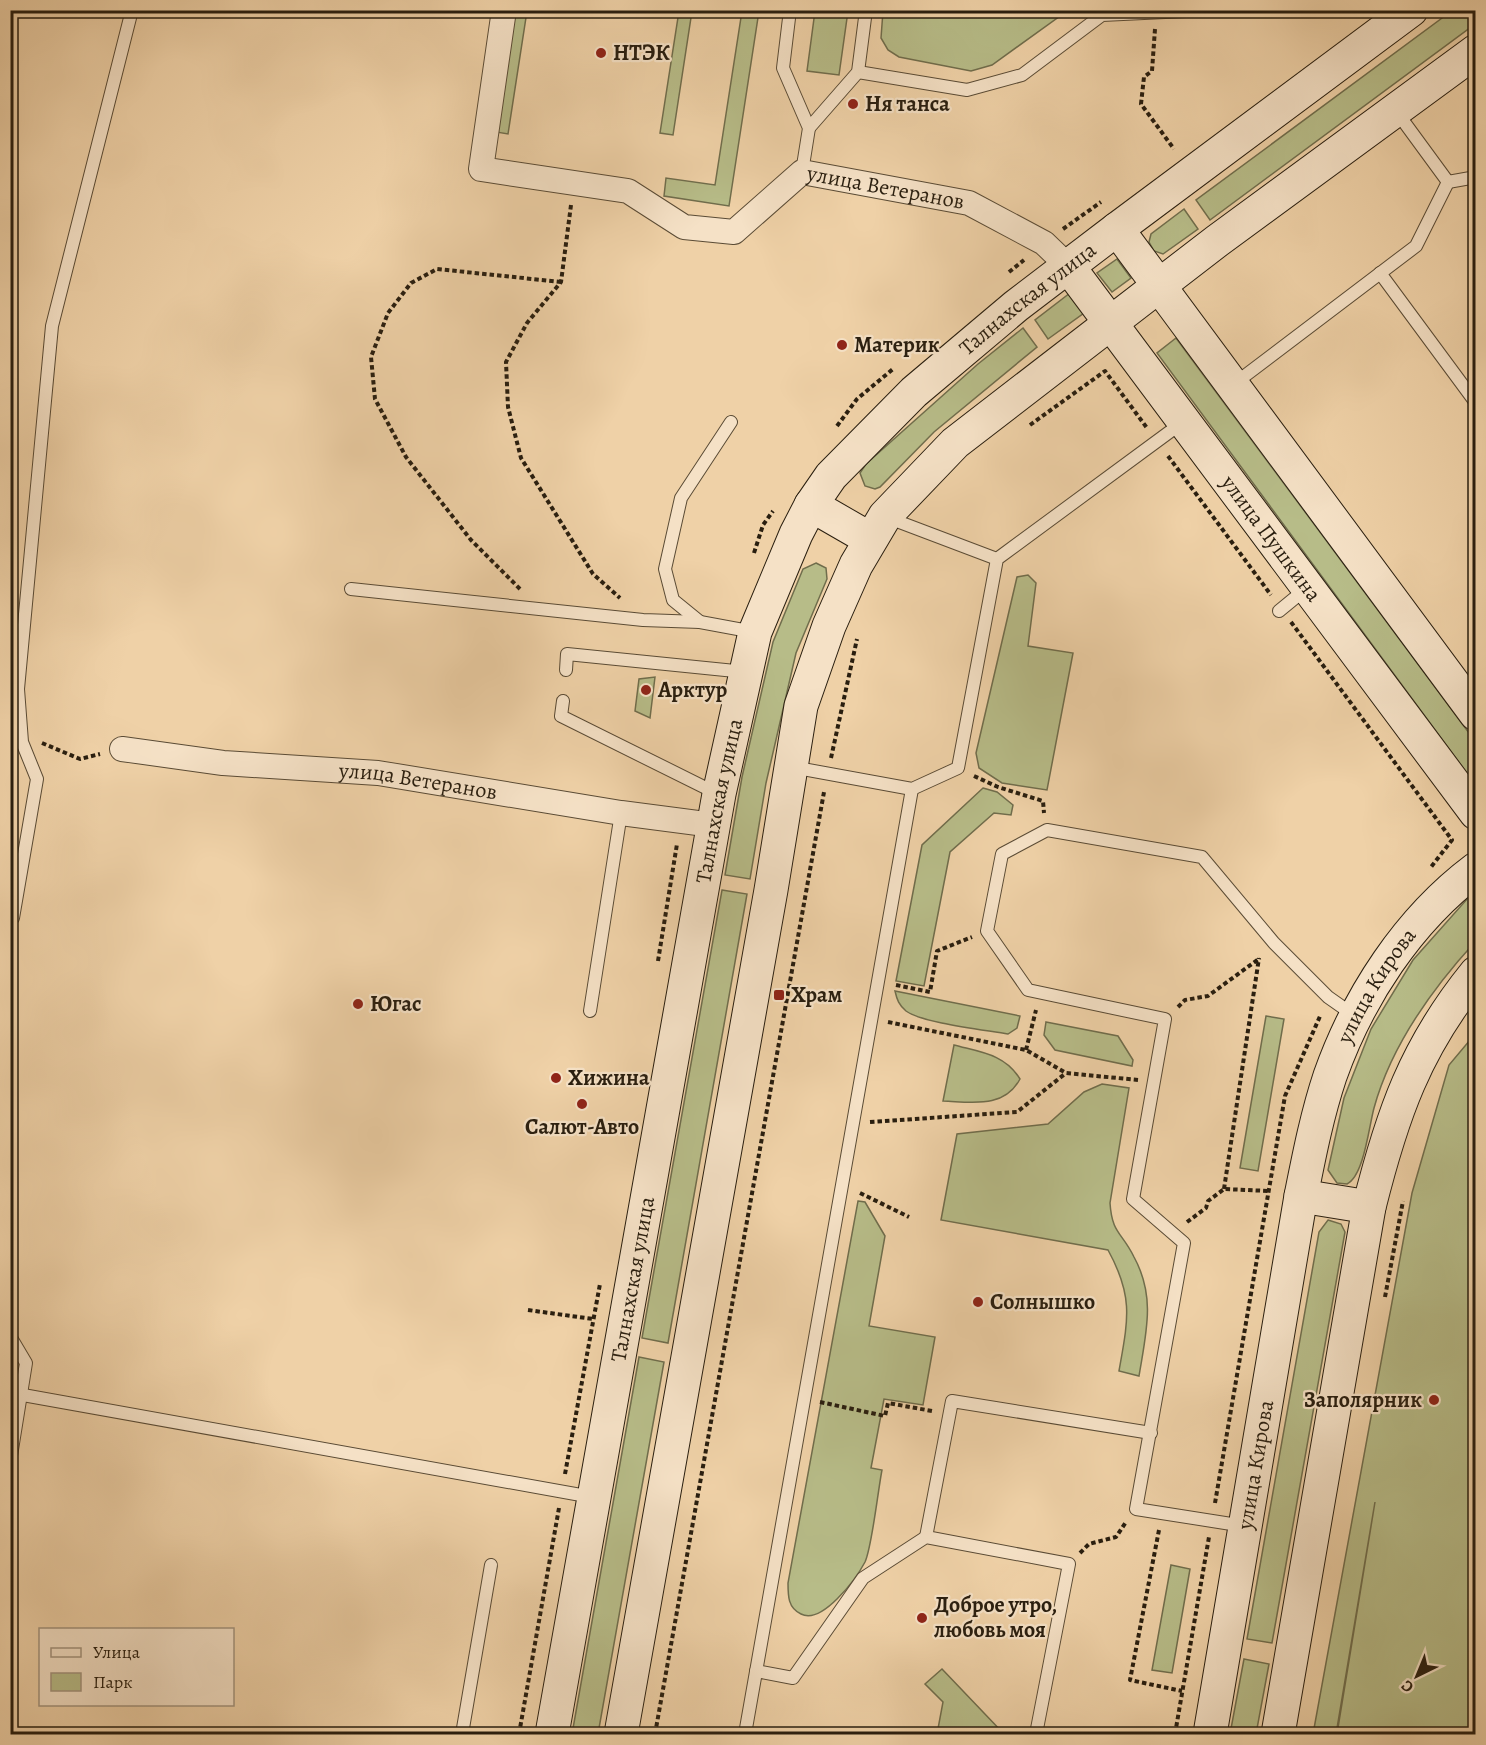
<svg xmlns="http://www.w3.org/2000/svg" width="1486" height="1745" font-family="Alegreya,serif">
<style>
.green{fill:#b7bc88;stroke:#706d4c;stroke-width:1.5}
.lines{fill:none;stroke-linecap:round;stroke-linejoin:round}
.lane-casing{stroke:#5a4b35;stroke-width:14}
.street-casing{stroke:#5a4b35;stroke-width:26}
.secondary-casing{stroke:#291e0f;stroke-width:35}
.path{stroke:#291e0f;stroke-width:4;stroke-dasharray:4.5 3;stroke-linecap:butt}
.lane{stroke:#f5e1c6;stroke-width:12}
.street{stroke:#f5e1c6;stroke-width:24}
.secondary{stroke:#f5e1c6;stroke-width:33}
.poi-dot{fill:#8f2418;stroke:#f5e1c6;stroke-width:2}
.labels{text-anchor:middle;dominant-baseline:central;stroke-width:4.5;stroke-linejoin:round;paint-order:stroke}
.poi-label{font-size:22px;font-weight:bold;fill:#291e0f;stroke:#f5e1c6;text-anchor:start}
.street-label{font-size:22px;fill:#291e0f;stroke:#f5e1c6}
</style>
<rect width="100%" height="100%" fill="#efd1a7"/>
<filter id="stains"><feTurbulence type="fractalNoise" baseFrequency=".00333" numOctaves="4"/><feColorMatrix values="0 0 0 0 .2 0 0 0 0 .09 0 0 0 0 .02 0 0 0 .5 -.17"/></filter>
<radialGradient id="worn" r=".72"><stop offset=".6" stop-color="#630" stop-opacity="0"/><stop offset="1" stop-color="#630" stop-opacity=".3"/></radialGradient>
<g class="green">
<path d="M1453 10 1475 11V24L1210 220 1196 200Z"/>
<path d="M515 11H527L508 134 496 132Z"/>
<path d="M679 11H692L673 135 660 133Z"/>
<path d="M742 11H759L729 206 664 196 666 178 715 185Z"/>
<path d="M815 11H848L839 75 807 71Z"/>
<path d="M883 11V10L1067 11 992 65 971 71 899 57 888 50 881 38Z"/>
<path d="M1184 209 1198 229 1163 254 1154 251 1149 242 1151 234Z"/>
<path d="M1117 259 1131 278 1112 292 1097 273Z"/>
<path d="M1070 293 1084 313 1048 339 1035 320Z"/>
<path d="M1023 328 1037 347 934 432 880 487 875 489 865 486 860 473 866 464 978 364Z"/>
<path d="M1176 338 1475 741V784L1157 353Z"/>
<path d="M816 563 826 568 827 579 796 653 766 783 750 879 725 875 742 777 773 642 803 569Z"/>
<path d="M1028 575 1036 583 1028 646 1073 653 1047 790 1002 783 979 768 976 753 1017 577Z"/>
<path d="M655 677 650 718 635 711 639 679Z"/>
<path d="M983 788 997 792 1013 805 1011 815 994 813 950 852 924 986 896 981 922 845Z"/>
<path d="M722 890 747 894 668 1343 642 1338Z"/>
<path d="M1475 895V942C1432 989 1391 1046 1374 1108 1369 1126 1364 1176 1347 1184L1337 1183 1328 1170 1344 1098 1371 1029 1413 960 1468 898Z"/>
<path d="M895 991 1020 1016 1017 1028 1008 1034C986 1030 922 1023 906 1011 899 1005 897 1000 895 991Z"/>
<path d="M1266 1016 1284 1019 1258 1171 1240 1168Z"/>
<path d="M1046 1022 1118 1036 1133 1060 1132 1066 1055 1050 1044 1035Z"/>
<path d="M1475 1034V1734H1337L1375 1502 1336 1734H1313L1412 1193 1449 1065Z"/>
<path d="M954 1045C980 1052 1005 1054 1020 1079 1004 1109 972 1102 943 1101Z"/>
<path d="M1102 1084 1129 1088 1110 1203C1112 1234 1122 1232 1134 1257 1156 1297 1146 1333 1139 1376L1119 1371C1128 1320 1134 1297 1108 1250L941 1220 957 1134 1048 1124 1084 1092Z"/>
<path d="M858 1201 865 1202 885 1236 869 1326 935 1337 923 1405 884 1399 871 1468 882 1470C878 1490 872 1547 865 1562 856 1579 822 1625 801 1614 788 1608 788 1596 788 1583Z"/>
<path d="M1328 1220 1341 1224 1345 1232 1272 1643 1247 1639 1319 1232Z"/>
<path d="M639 1357 664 1362 598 1734H572Z"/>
<path d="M1171 1565 1190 1569 1172 1673 1152 1670Z"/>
<path d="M1244 1659 1269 1664 1256 1734H1230Z"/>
<path d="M942 1669 1004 1734H937L943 1702 925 1684Z"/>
</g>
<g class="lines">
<defs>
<g id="lane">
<path d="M790 10 783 68 809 128 802 172"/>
<path d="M858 72 967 90 1022 75 1102 15 1207 10"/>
<path d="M809 128 858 72 866 10"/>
<path d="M1448 182 1476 177"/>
<path d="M1380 273 1476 403"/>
<path d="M1234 384 1416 246 1448 182 1396 111"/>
<path d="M886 517 997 559"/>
<path d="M351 589 643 620 700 622 754 632"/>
<path d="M1279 611 1307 588"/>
<path d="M700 622 673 600 665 569 681 498 731 422"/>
<path d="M566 670 567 654 745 672"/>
<path d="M563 701 561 716 718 794"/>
<path d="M792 767 912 789 958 768 997 559 1183 422"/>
<path d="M13 918 37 779 22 742 18 689 52 326 132 10"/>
<path d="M590 1011 621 813"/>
<path d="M10 1336 26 1363 10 1462"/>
<path d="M23 1395 592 1497"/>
<path d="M1244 1526 1136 1509 1184 1243 1133 1199 1165 1019 1028 990 987 931 1002 854 1047 830 1202 857 1274 943 1328 997 1355 1016"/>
<path d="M926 1537 952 1401 1151 1433"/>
<path d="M756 1671 793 1678 863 1578 926 1537 1069 1564 1036 1734"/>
<path d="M462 1734 491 1565"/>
<path d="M745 1734 912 789"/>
</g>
<g id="street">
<path id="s1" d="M504 10 481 169 628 191 684 227 734 232 802 172 969 203 1044 243 1068 266"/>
<path id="s2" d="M122 749 223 763 378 773 621 813 713 825"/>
</g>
<g id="secondary">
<path d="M1117 229 1476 714"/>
<path id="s3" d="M1068 266 1476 813"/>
<path d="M811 505 870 539"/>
<path d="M1301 1196 1369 1207"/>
<path id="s4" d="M552 1734 719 794 755 632 796 534 811 505 831 476 914 392 1016 306 1117 229 1411 10"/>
<path d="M621 1734 771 890 801 706 829 626 856 565 885 516 955 443 1217 241 1476 51"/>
<path id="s5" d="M1210 1734 1301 1196C1309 1156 1317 1115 1330 1076 1358 997 1408 920 1476 869"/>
<path d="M1278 1734 1369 1207C1392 1115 1415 1048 1476 973"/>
</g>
</defs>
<use href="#lane" class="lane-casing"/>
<use href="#street" class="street-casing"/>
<use href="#secondary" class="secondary-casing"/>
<g class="path">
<path d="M1155 29 1152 71 1144 77 1141 104 1174 149"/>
<path d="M571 205 561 282 527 323 506 362 508 407 521 458 593 574 620 598"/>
<path d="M1063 229 1101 202"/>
<path d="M1009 272 1024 260"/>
<path d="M1030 425 1105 371 1147 428"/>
<path d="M837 426 857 399 893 369"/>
<path d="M1168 456 1271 595"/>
<path d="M754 553 763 525 773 511"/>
<path d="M520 589 471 540 406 457 375 399 371 357 388 313 411 283 437 269 561 282"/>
<path d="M1291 622 1452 840 1431 867"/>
<path d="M42 743 80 759 100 754"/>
<path d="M831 758 857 639"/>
<path d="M974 776 998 787 1043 801 1044 813"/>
<path d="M658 961 677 844"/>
<path d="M896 985 930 992 937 951 972 937"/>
<path d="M1178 1007 1185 1000 1208 996 1260 958"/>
<path d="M888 1022 1026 1050 1066 1073 1138 1080"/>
<path d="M1026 1050 1036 1010"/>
<path d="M870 1122 1017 1112 1066 1073"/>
<path d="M1224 1189 1259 958"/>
<path d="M860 1193 909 1217"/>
<path d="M1187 1222 1206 1208 1208 1201 1224 1189 1269 1191"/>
<path d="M1385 1297 1403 1201"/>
<path d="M528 1310 593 1319"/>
<path d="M820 1402 885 1416 888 1403 932 1411"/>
<path d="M565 1474 600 1284"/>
<path d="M1215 1503 1285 1096 1321 1014"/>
<path d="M1159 1530 1130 1680 1182 1691"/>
<path d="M1080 1553 1089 1544 1116 1537 1126 1522"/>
<path d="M519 1734 559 1508"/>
<path d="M655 1734 824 792"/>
<path d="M1139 1734 1156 1729 1175 1734"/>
<path d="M1175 1734 1209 1537"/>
</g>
<use href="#lane" class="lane"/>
<use href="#street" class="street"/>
<use href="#secondary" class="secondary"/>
</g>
<g class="poi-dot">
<circle cx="601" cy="53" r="6"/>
<circle cx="853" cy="104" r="6"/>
<circle cx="842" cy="345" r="6"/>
<circle cx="646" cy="690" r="6"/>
<rect x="773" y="989" width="12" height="12" rx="3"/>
<circle cx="358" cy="1004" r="6"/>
<circle cx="556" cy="1078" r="6"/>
<circle cx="582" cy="1104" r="6"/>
<circle cx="978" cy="1302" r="6"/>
<circle cx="1434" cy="1400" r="6"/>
<circle cx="922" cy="1618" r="6"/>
</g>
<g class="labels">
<g class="poi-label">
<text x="613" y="53">НТЭК</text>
<text x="865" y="104">Ня танса</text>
<text x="854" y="345">Материк</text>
<text x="658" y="690">Арктур</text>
<text x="791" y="995">Храм</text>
<text x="370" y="1004">Югас</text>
<text x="568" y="1078">Хижина</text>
<text x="582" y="1127" text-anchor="middle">Салют-Авто</text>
<text x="990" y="1302">Солнышко</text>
<text x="1422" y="1400" text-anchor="end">Заполярник</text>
<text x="934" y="1605">Доброе утро,<tspan x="934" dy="25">любовь моя</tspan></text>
</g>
<g class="street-label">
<text stroke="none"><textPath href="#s1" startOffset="602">улица Ветеранов</textPath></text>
<text stroke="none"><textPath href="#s4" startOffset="1560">Талнахская улица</textPath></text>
<text stroke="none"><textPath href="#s3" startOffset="340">улица Пушкина</textPath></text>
<text stroke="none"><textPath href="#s2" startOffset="298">улица Ветеранов</textPath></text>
<text stroke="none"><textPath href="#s4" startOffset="948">Талнахская улица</textPath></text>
<text stroke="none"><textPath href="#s5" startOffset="771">улица Кирова</textPath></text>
<text stroke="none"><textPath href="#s4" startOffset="462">Талнахская улица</textPath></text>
<text stroke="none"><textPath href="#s5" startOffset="273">улица Кирова</textPath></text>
</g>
</g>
<rect width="1486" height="1745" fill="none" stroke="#efd1a7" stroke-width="36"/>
<rect x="12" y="12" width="1462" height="1721" fill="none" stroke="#291e0f" stroke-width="3"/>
<rect x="18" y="18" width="1450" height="1709" fill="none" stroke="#291e0f" stroke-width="1.5"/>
<rect x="39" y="1628" width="195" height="78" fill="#f5e1c6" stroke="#a3937d" stroke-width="1.5"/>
<rect x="51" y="1648" width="30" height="9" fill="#f5e1c6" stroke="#a3937d" stroke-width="1.5"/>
<text x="93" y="1658" font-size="18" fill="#291e0f">Улица</text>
<rect x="51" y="1673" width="30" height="18" fill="#b7bc88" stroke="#a3937d" stroke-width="1.5"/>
<text x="93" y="1688" font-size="18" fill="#291e0f">Парк</text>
<g transform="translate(1417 1676) rotate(223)" stroke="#f5e1c6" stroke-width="4.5" paint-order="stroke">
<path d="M0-4.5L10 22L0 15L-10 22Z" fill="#291e0f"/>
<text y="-9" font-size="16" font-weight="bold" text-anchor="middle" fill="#291e0f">С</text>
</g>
<rect width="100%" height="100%" filter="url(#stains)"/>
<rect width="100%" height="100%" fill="url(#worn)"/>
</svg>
